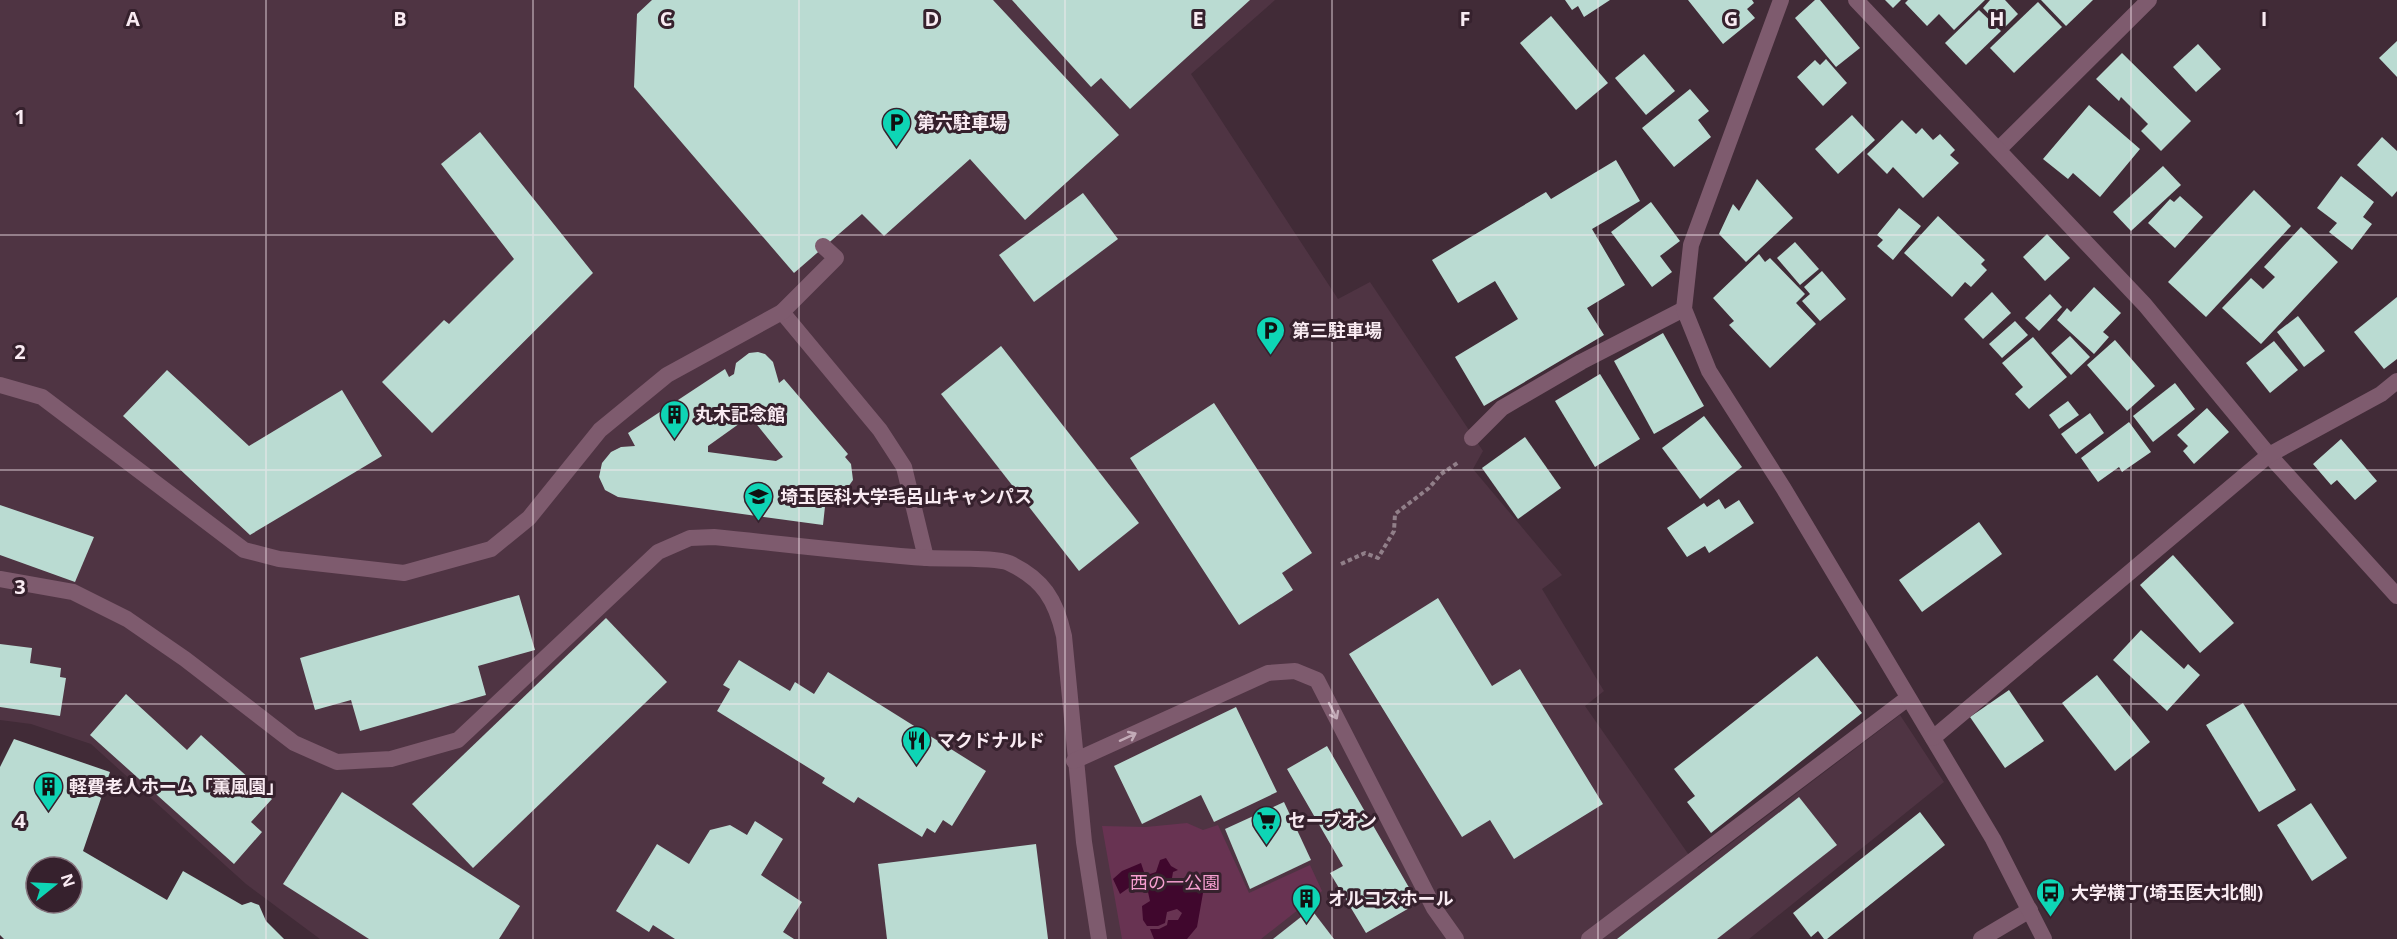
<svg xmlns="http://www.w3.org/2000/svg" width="2397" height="939" font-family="'Open Sans','Noto Sans JP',sans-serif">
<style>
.built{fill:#4f3443}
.green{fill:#683352}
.water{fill:#40072d}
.building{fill:#badbd2;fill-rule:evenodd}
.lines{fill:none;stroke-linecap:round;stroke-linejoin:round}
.path{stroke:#917f89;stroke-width:4;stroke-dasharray:4.5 3;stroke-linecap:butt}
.service{stroke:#7e5b6e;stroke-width:16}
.minor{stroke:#7e5b6e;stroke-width:16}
.oneway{stroke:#c2aab7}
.grid{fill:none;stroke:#f9ebf2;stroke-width:1.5;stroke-opacity:0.55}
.labels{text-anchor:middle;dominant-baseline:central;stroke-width:6;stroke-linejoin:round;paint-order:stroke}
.poi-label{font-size:18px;font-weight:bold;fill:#f9ebf2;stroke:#36212d;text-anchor:start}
.park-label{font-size:18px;fill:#f59ecf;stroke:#36212d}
.grid-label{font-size:20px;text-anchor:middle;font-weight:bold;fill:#f9ebf2;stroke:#36212d;stroke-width:6;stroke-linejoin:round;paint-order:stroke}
</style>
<rect width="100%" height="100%" fill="#412b37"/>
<path class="built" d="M0 0H1275L1191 74 1338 299 1370 282 1483 451 1473 469 1562 575 1542 589 1604 691 1585 706 1698 868 1900 715 1944 782 1749 939H320L246 884 91 744 31 724 0 720Z"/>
<path class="green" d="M1187 823 1203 830 1218 825 1249 893 1310 865 1322 891 1261 939H1122L1102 826 1146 827Z"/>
<path class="water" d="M1166 858 1171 866 1178 870 1173 872 1172 878 1176 884H1181L1185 878 1194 882 1203 893 1197 927 1187 939H1154L1150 929H1159L1167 925 1168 920H1178L1182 913 1177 909 1167 912 1165 923 1158 926H1147L1143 920 1142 906 1150 901 1148 892 1143 887H1130L1120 894 1113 879 1122 871 1141 863 1144 872 1150 874 1156 872 1160 860Z"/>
<g class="building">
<path d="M652 0H993L1119 135 1025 220 970 159 884 236 862 214 794 273 634 87 637 14Z"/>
<path d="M1012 0H1250L1130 109 1101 78 1091 87Z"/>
<path d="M1565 0H1610L1584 17 1578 6 1572 10Z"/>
<path d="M1688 0H1752L1754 3 1747 9 1755 18 1723 44Z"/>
<path d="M1815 0H1820L1860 48 1836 67 1795 18Z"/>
<path d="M1885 0H1901L1893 8Z"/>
<path d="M1908 0H1985L1954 30 1939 14 1927 26 1905 3Z"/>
<path d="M1990 0H2005L2018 14 2003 29 1983 8Z"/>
<path d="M2041 0H2093L2066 26Z"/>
<path d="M2038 2 2062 27 2014 73 1990 48Z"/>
<path d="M1979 10 2001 31 1966 65 1945 43Z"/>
<path d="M1551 16 1608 83 1576 110 1520 43Z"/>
<path d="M2397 41V77L2379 58Z"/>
<path d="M2198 44 2221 69 2196 92 2173 67Z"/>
<path d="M2122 53 2191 121 2161 151 2141 131 2148 124 2121 97 2119 101 2096 79Z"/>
<path d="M1644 54 1675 91 1646 115 1615 78Z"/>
<path d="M1826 59 1847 83 1823 106 1797 77 1815 60 1820 65Z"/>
<path d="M1690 89 1709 111 1698 120 1711 137 1674 167 1642 128Z"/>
<path d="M2089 105 2140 149 2100 197 2073 173 2068 179 2043 159Z"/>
<path d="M1852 115 1875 140 1838 174 1815 149Z"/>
<path d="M1902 120 1916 134 1922 128 1933 140 1940 134 1955 150 1950 155 1959 163 1923 198 1893 167 1887 174 1867 154Z"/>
<path d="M480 132 593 273 432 433 382 382 444 320 449 324 514 259 441 164Z"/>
<path d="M2382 137 2397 151V191L2392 197 2357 165Z"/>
<path d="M1616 160 1640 201 1592 229 1625 285 1587 308 1604 335 1484 406 1455 357 1518 319 1495 281 1458 303 1432 260 1546 192 1551 199Z"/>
<path d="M2163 166 2181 185 2131 231 2113 212Z"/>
<path d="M2341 176 2374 202 2363 217 2372 224 2352 250 2329 232 2337 223 2317 208Z"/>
<path d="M1757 179 1793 218 1746 262 1719 234 1733 204 1739 211Z"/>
<path d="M2254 190 2291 226 2206 317 2168 282Z"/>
<path d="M1083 193 1118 239 1034 302 999 255Z"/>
<path d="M2180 196 2203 217 2175 248 2148 223 2170 199 2174 202Z"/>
<path d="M1651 202 1680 241 1660 256 1672 272 1652 287 1611 232Z"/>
<path d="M1899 208 1921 226 1893 260 1877 246 1883 240 1877 235Z"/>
<path d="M1938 216 1985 260 1981 264 1987 270 1971 287 1965 282 1952 297 1904 253Z"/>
<path d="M2301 227 2338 262 2261 344 2222 308 2251 278 2263 289 2275 277 2264 267Z"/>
<path d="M2047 234 2070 258 2045 281 2023 257Z"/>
<path d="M1795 242 1819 269 1800 285 1777 258Z"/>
<path d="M1759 254 1765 262 1770 258 1805 294 1796 303 1816 324 1770 368 1729 325 1734 321 1713 298Z"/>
<path d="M1822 271 1846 299 1820 321 1802 301 1810 294 1804 287Z"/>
<path d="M2094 287 2121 313 2103 332 2109 337 2094 354 2057 320 2067 308 2071 312Z"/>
<path d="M1992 292 2011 313 1983 339 1964 319Z"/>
<path d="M2050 294 2062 307 2039 331 2025 318Z"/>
<path d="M2397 297V359L2384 369 2354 332Z"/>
<path d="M2298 316 2325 351 2304 367 2277 332Z"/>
<path d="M2015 321 2028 335 2002 358 1989 344Z"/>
<path d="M1663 333 1704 406 1654 434 1614 361Z"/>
<path d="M2070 336 2090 357 2071 375 2051 353Z"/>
<path d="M2033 337 2067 377 2029 409 2015 394 2023 387 2002 363Z"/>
<path d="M2115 340 2155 386 2127 411 2087 365Z"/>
<path d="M2274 341 2298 370 2270 393 2246 363Z"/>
<path d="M1001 346 1139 523 1079 571 941 394Z"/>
<path d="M758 352 765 354 773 362 779 383 784 379 848 454 845 457 851 464 853 480 848 487 841 490 835 491 827 488 823 525 618 497 605 490 599 477 602 463 611 452 621 447 635 446 628 433 725 369 729 377 734 374 736 363 749 353ZM750 416 783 457 776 461 708 452V446Z"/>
<path d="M167 370 249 446 342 390 382 456 250 535 123 416Z"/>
<path d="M1600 374 1640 439 1595 467 1555 401Z"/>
<path d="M2175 383 2195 409 2153 442 2133 416Z"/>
<path d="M2068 401 2079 415 2059 429 2049 415Z"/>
<path d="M1214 403 1312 553 1282 573 1293 590 1239 625 1130 458Z"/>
<path d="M2207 408 2229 432 2194 464 2183 451 2188 446 2177 435Z"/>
<path d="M2090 413 2104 433 2076 454 2061 434Z"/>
<path d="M1704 416 1742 467 1700 499 1662 448Z"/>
<path d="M2129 422 2151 452 2122 472 2119 467 2098 482 2081 458Z"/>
<path d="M1525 437 1561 488 1518 519 1482 468Z"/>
<path d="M2341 439 2377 481 2355 500 2337 480 2331 485 2313 464Z"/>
<path d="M1719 499 1725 509 1739 500 1754 523 1709 553 1705 546 1687 557 1667 528 1704 503 1707 507Z"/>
<path d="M0 505 94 537 75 582 0 555Z"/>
<path d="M1979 522 2002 554 1922 612 1899 580Z"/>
<path d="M2173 555 2234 623 2200 653 2140 585Z"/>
<path d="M519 595 535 650 478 666 486 695 360 731 351 700 315 710 300 658Z"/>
<path d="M1438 598 1492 686 1520 669 1603 804 1514 859 1490 820 1462 837 1349 654Z"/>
<path d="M606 618 667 682 473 868 412 804Z"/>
<path d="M2141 630 2184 669 2188 664 2200 675 2167 711 2113 660Z"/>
<path d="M0 644 32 648 30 663 61 668 60 677 66 678 60 716 0 707Z"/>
<path d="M1817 656 1862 713 1711 833 1687 802 1695 796 1674 769Z"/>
<path d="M739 660 790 691 795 682 814 694 828 672 986 771 952 826 943 820 935 833 927 828 922 837 858 797 854 803 822 783 825 778 717 711 730 689 723 685Z"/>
<path d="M2097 675 2150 742 2115 771 2062 703Z"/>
<path d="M2009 690 2044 741 2005 768 1970 717Z"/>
<path d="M126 694 187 750 201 735 272 799 251 822 262 832 234 864 90 735Z"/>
<path d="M2243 703 2296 790 2259 812 2206 725Z"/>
<path d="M1236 707 1277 792 1214 822 1201 795 1142 824 1114 766Z"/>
<path d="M14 739 110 772 83 851 167 900 183 871 242 905 251 902 259 905 266 921 284 939H4L0 935V767ZM36 867H72V903H36Z"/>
<path d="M1327 746 1418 903 1366 933 1330 873 1343 866 1287 769Z"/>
<path d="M342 792 520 906 499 939H369L283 884Z"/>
<path d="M1799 797 1837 845 1717 939H1617Z"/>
<path d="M1284 802 1311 860 1250 889 1225 829Z"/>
<path d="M2311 803 2347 858 2312 881 2277 825Z"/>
<path d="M1920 812 1945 845 1827 939H1824L1818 931 1811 937 1793 913Z"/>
<path d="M755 821 783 839 761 875 802 902 783 932 794 939H675L653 925 649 932 616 911 657 844 689 864 710 830 730 825 747 835Z"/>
<path d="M1036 844 1048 939H887L878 864Z"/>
<path d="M1311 909 1334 939H1273Z"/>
</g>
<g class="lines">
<path class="path" d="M1341 564 1365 553 1378 558 1394 531 1395 514 1429 488 1441 474 1459 462"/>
<g class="service">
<path d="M1999 149 2149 0"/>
<path d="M782 312 880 430 904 467 926 558"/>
<path d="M0 385 42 397 244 550 279 559 404 573 491 549 529 518 600 430 667 375 782 312 836 258 823 246"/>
<path d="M1472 438 1502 408 1581 362 1684 309"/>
<path d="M0 579 73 592 127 619 185 659 294 743 337 762 391 759 458 740 658 552 690 538 714 537C785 544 856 553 927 558 944 559 998 557 1009 563 1043 579 1056 600 1064 636L1084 842 1099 939"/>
<path d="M1074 761 1268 673 1295 671 1317 680 1434 908 1456 939"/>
<path d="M1589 939 1908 698"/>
<path d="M1981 939 2030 910"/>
</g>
<g class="minor">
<path d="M1781 0 1691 245 1684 309 1709 371 1784 489 1993 839 2044 939"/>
<path d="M1856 0 2145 305 2269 455 2397 596"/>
<path d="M1933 738 2269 455 2381 394 2397 381"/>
</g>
</g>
<defs><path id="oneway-shaft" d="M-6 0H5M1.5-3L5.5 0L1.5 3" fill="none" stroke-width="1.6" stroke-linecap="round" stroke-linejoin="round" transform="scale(1.5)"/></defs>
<g class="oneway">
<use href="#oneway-shaft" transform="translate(1333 711) rotate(63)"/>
<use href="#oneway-shaft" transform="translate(1128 737) rotate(-25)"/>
</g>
<path class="grid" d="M266 0V939M533 0V939M799 0V939M1065 0V939M1332 0V939M1598 0V939M1864 0V939M2131 0V939M0 235H2397M0 470H2397M0 704H2397"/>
<defs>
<symbol id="parking-pin" viewBox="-11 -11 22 30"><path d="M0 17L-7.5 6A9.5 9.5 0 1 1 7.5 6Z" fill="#0ed5b5" stroke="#36212d"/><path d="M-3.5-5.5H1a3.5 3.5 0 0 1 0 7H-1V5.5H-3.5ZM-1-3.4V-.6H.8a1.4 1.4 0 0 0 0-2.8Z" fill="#111"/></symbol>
<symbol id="building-pin" viewBox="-11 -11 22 30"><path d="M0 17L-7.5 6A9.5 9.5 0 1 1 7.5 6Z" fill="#0ed5b5" stroke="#36212d"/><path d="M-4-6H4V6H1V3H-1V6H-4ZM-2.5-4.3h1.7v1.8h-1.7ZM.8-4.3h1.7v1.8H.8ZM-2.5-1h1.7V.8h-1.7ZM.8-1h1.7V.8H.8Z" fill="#111"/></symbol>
<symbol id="university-pin" viewBox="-11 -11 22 30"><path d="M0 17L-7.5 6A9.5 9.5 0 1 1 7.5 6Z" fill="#0ed5b5" stroke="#36212d"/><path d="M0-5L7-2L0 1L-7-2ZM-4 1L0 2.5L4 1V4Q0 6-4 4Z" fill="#111"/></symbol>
<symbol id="restaurant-pin" viewBox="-11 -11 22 30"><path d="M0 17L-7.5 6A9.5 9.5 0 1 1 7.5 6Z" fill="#0ed5b5" stroke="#36212d"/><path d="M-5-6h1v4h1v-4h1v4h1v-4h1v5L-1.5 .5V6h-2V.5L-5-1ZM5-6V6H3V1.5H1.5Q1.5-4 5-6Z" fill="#111"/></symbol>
<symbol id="supermarket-pin" viewBox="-11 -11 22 30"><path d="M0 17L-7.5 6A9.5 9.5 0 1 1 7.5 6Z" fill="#0ed5b5" stroke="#36212d"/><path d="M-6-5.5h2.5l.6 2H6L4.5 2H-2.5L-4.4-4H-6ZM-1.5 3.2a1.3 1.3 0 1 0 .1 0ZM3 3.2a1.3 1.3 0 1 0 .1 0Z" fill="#111"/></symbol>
<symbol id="bus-pin" viewBox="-11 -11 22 30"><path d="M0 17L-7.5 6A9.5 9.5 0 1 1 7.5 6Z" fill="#0ed5b5" stroke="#36212d"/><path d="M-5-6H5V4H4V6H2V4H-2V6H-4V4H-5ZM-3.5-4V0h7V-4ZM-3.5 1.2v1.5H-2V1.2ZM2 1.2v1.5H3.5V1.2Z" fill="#111"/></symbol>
</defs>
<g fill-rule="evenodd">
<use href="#parking-pin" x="880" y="106" width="33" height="45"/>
<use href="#parking-pin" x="1254" y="314" width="33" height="45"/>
<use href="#building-pin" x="658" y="398" width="33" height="45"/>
<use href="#university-pin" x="742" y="480" width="33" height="45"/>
<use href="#restaurant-pin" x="900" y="724" width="33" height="45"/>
<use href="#building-pin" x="32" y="770" width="33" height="45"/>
<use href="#supermarket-pin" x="1250" y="804" width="33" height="45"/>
<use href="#bus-pin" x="2034" y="876" width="33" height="45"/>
<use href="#building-pin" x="1290" y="882" width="33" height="45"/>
</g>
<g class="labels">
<g class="poi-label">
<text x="917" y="122">第六駐車場</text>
<text x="1292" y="330">第三駐車場</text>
<text x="695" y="414">丸木記念館</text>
<text x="780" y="496">埼玉医科大学毛呂山キャンパス</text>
<text x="937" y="740">マクドナルド</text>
<text x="69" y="786">軽費老人ホーム「薫風園」</text>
<text x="1288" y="820">セーブオン</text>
<text x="2071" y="892">大学横丁(埼玉医大北側)</text>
<text x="1328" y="898">オルコスホール</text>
</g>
<g class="park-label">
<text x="1175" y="882">西の一公園</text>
</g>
</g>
<g class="grid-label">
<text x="133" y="26">A</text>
<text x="400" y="26">B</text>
<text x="666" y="26">C</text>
<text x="932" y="26">D</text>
<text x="1198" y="26">E</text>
<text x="1465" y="26">F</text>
<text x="1731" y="26">G</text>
<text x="1997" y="26">H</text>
<text x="2264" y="26">I</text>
<text x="20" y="124">1</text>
<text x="20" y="359">2</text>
<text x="20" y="594">3</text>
<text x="20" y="828">4</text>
</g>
<g transform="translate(54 885) rotate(72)"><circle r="28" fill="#36212d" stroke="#84727c" stroke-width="1.5"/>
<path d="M0-4.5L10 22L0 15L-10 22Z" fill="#0ed5b5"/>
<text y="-9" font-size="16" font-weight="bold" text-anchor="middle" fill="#f9ebf2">N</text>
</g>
</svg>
